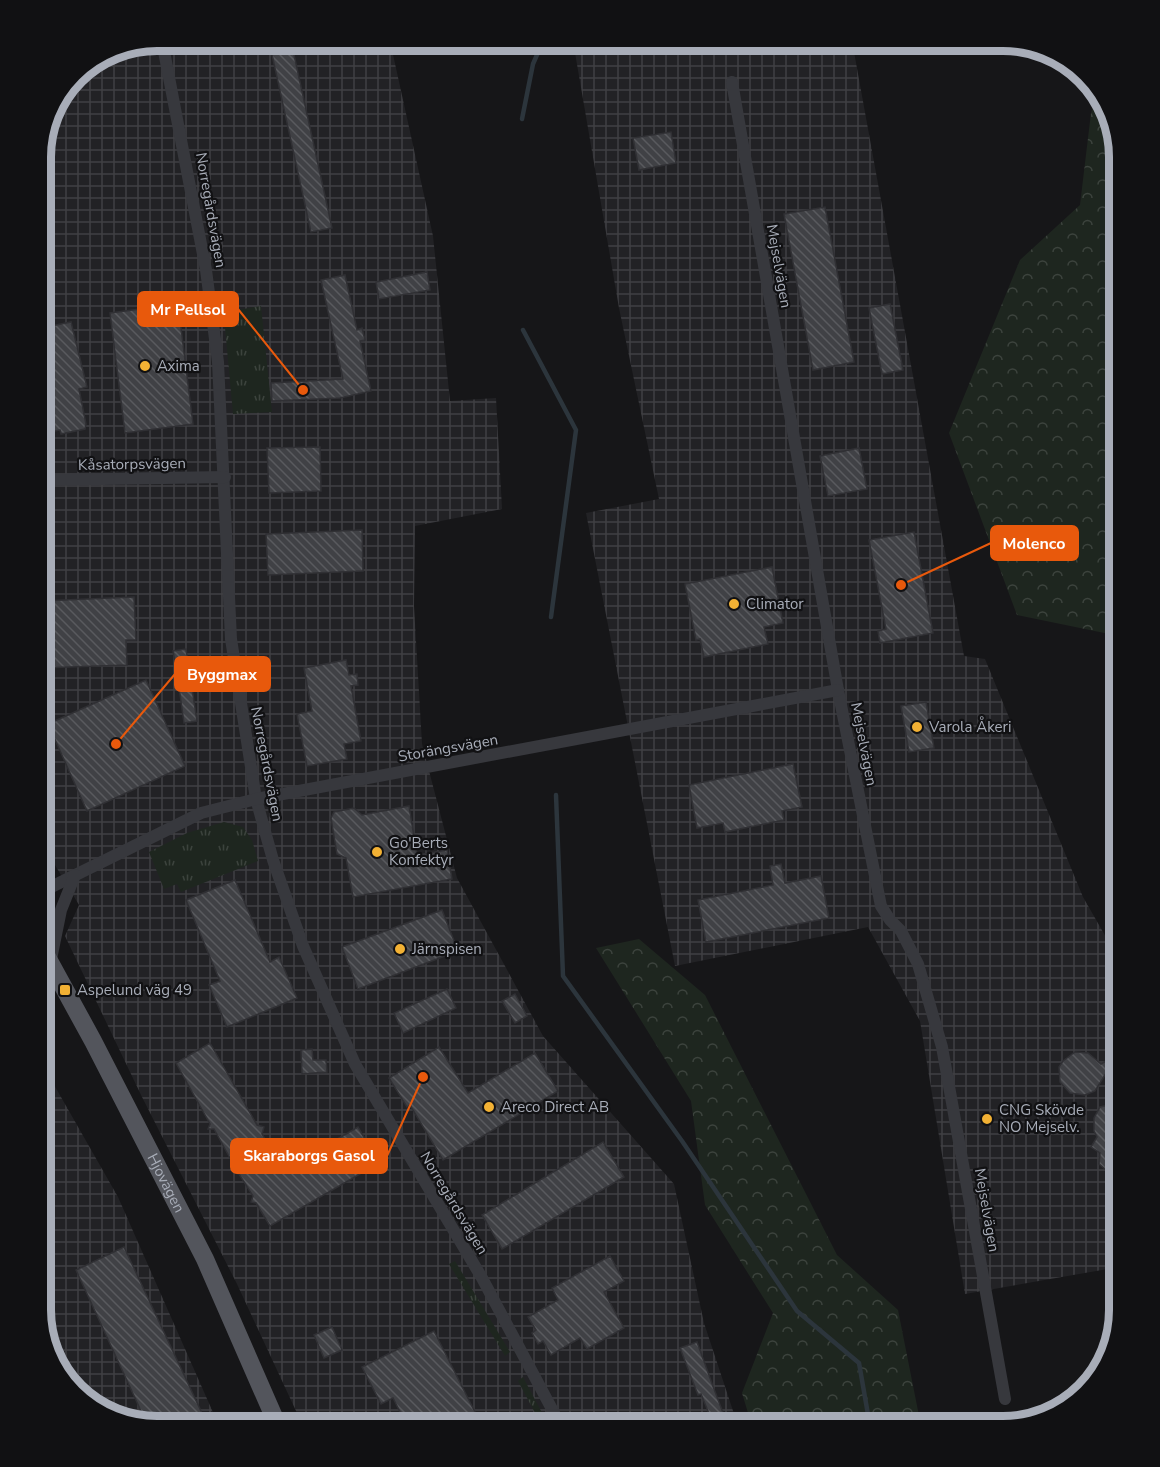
<svg xmlns="http://www.w3.org/2000/svg" width="1160" height="1467" font-family="'Nunito Sans',sans-serif">
<style>
.industrial{fill:url(#industrial-grid)}
.grass{fill:url(#grass-tufts)}
.forest{fill:url(#forest-crowns)}
.lines{fill:none;stroke-linecap:round;stroke-linejoin:round}
.stream{stroke:#2c353c;stroke-width:4.5}
.building{fill:url(#building-back-hatch);stroke:#303034;stroke-width:1.5}
.street{stroke:#37383d;stroke-width:12}
.primary{stroke:#53555c;stroke-width:18}
.poi-dot{fill:#f2b134;stroke:#111113;stroke-width:2}
.labels{text-anchor:middle;dominant-baseline:central;stroke-width:4.5;stroke-linejoin:round;paint-order:stroke}
.street-label{font-size:15px;fill:#a8adb8;stroke:#111113}
.poi-label{font-size:15px;fill:#a8adb8;stroke:#111113;text-anchor:start}
.rim{fill:none;stroke:#a8adb8;stroke-width:8}
.leader{fill:none;stroke:#e8590c;stroke-width:2}
.callout-dot{fill:#e8590c;stroke:#111113;stroke-width:2}
.callout{fill:#e8590c;stroke:#e8590c;stroke-width:2}
.callout-label{font-size:16px;text-anchor:middle;font-weight:bold;fill:#fff}
</style>
<defs>
<pattern id="industrial-grid" width="8" height="8" patternUnits="userSpaceOnUse" patternTransform="scale(1.5)"><rect width="8" height="8" fill="#222225"/><path d="M0 4h8M4 0v8" fill="none" stroke="#3f3f43"/></pattern>
<pattern id="grass-tufts" width="24" height="20" patternUnits="userSpaceOnUse" patternTransform="scale(1.5)"><rect width="24" height="20" fill="#1e261f"/><path d="M3 7l-1-3M5 7V3M7 7l1-3M15 17l-1-3M17 17v-4M19 17l1-3" fill="none" stroke="#3c433d"/></pattern>
<pattern id="forest-crowns" width="20" height="18" patternUnits="userSpaceOnUse" patternTransform="scale(1.5)"><rect width="20" height="18" fill="#1e261f"/><path d="M2 6a3 3 0 1 1 6 0M12 15a3 3 0 1 1 6 0" fill="none" stroke="#3c433d"/></pattern>
<pattern id="building-back-hatch" width="6" height="6" patternUnits="userSpaceOnUse" patternTransform="scale(1.5)"><rect width="6" height="6" fill="#404145"/><path d="M-1 5l2 2M0 0l6 6M5-1l2 2" fill="none" stroke="#595a5e"/></pattern>
</defs>
<rect width="100%" height="100%" fill="#161618"/>
<g class="industrial">
<path d="M157 41H390L433 236 450 401 496 398 502 509 415 526 414 606 422 744 457 878 543 1036 674 1184 704 1323 738 1426H303L237 1284 142 1097 65 936 79 905 55 865 41 866V149L52 106 80 70Z"/>
<path d="M573 41H852L964 656 985 659 1083 897 1119 960V1267L965 1294 920 1021 868 927 675 966 586 513 659 499 619 308Z"/>
<path d="M41 1062 118 1197 219 1426H156L99 1411 60 1375 41 1310Z"/>
</g>
<g class="grass">
<path d="M261 306 272 412 233 414 224 317 226 312Z"/>
<path d="M224 822 243 827 252 840 258 861 181 892 177 884 164 889 149 852 187 833Z"/>
<path d="M455 1261 510 1352 505 1356 449 1264Z"/>
<path d="M523 1377 549 1426H542L518 1381Z"/>
</g>
<g class="forest">
<path d="M1098 91 1119 157V636L1017 615 949 433 1020 260 1080 205 1091 113Z"/>
<path d="M639 939 705 995 837 1255 898 1310 921 1426H752L742 1393 773 1313 705 1205 691 1101 596 948Z"/>
</g>
<g class="lines">
<g class="stream">
<path d="M522 119 533 64 543 41"/>
<path d="M523 330 576 430 551 617"/>
<path d="M556 795 563 976 682 1141 797 1311 859 1363 870 1426"/>
</g>
</g>
<g class="building">
<path d="M269 41H291L332 228 311 232Z"/>
<path d="M671 132 676 163 639 170 633 138Z"/>
<path d="M825 207 854 362 813 370 784 214Z"/>
<path d="M427 272 430 290 379 299 376 282Z"/>
<path d="M345 275 357 330 362 328 365 340 360 341 371 391 340 398 272 401 271 383 343 379 321 280Z"/>
<path d="M178 304 193 424 125 433 110 313Z"/>
<path d="M890 304 903 370 882 374 869 308Z"/>
<path d="M71 322 87 387 79 389 86 424 85 429 61 434 60 430 49 432 41 396V328Z"/>
<path d="M320 447 321 491 269 493 267 448Z"/>
<path d="M859 448 867 489 828 496 820 456Z"/>
<path d="M362 530 363 571 268 575 266 534Z"/>
<path d="M914 532 933 633 880 643 878 631 886 629 869 540Z"/>
<path d="M772 567 783 623 764 627 768 644 704 657 700 639 696 640 685 584Z"/>
<path d="M134 597 136 640H126L127 665 41 668V601Z"/>
<path d="M186 649 197 721 184 723 176 666 182 663H175L173 651Z"/>
<path d="M346 660 349 675 357 674 358 685 351 686 361 741 344 744 347 759 307 766 297 714 312 711 304 668Z"/>
<path d="M146 680 185 766 87 811 48 724Z"/>
<path d="M926 702 934 748 909 752 901 706Z"/>
<path d="M793 764 802 807 782 811 784 820 725 832 723 823 697 828 689 785Z"/>
<path d="M409 806 417 855 447 850 452 879 353 897 346 858 337 854 331 818 334 812 354 808 362 815Z"/>
<path d="M781 864 785 883 821 876 829 918 706 942 698 900 773 885 770 866Z"/>
<path d="M235 880 270 962 279 957 297 998 227 1027 209 985 220 981 186 900Z"/>
<path d="M442 910 458 951 358 989 342 947Z"/>
<path d="M447 989 456 1008 403 1033 394 1013Z"/>
<path d="M515 994 527 1016 515 1023 502 1001Z"/>
<path d="M210 1043 257 1125 264 1127 262 1134 276 1158 282 1155 289 1167 358 1127 379 1163 270 1226 256 1203 251 1202 253 1196 239 1174 235 1173 236 1169 214 1129H208L210 1124 176 1063Z"/>
<path d="M439 1047 468 1093 535 1053 558 1091 443 1160 410 1105 407 1107 389 1078Z"/>
<path d="M312 1049 313 1060H326L327 1072 302 1074 301 1050Z"/>
<path d="M1075 1052 1088 1053 1101 1064 1118 1054 1095 1091 1085 1095 1070 1093 1060 1082 1059 1067 1063 1061Z"/>
<path d="M1119 1103V1142L1110 1146 1116 1161 1111 1168 1105 1169 1099 1164 1100 1153 1091 1147 1097 1137 1094 1131V1118L1100 1107Z"/>
<path d="M603 1142 624 1177 502 1249 482 1215Z"/>
<path d="M124 1247 208 1426 147 1424 76 1270Z"/>
<path d="M610 1256 624 1281 604 1292 624 1328 587 1349 580 1338 551 1355 543 1341 538 1344 532 1333 536 1330 528 1317 558 1300 552 1288Z"/>
<path d="M332 1327 342 1350 324 1358 314 1335Z"/>
<path d="M434 1331 482 1426H407L393 1398 381 1404 362 1367Z"/>
<path d="M697 1342 714 1389 728 1426H714L701 1394 698 1395 680 1348Z"/>
</g>
<g class="lines">
<g class="street">
<path d="M162 41 206 270 218 362 231 639 256 799 273 860 303 946 355 1064 482 1278 561 1426"/>
<path d="M732 82 838 690 881 906 890 920 901 931 918 964 942 1047 1005 1399"/>
<path d="M41 480 225 477"/>
<path d="M41 892 201 813 256 799 838 690"/>
<path d="M50 964 61 910 75 875"/>
<path d="M55 1359 64 1379"/>
</g>
<path class="primary" id="s1" d="M41 946 93 1041 205 1259 278 1426"/>
</g>
<g class="poi-dot">
<circle cx="145" cy="366" r="6"/>
<circle cx="734" cy="604" r="6"/>
<circle cx="917" cy="727" r="6"/>
<circle cx="377" cy="852" r="6"/>
<circle cx="400" cy="949" r="6"/>
<rect x="59" y="984" width="12" height="12" rx="3"/>
<circle cx="489" cy="1107" r="6"/>
<circle cx="987" cy="1119" r="6"/>
</g>
<g class="labels">
<g class="street-label">
<text transform="translate(211 210) rotate(80)">Norregårdsvägen</text>
<text transform="translate(779 266) rotate(80)">Mejselvägen</text>
<text transform="translate(132 464) rotate(-1)">Kåsatorpsvägen</text>
<text transform="translate(864 744) rotate(79)">Mejselvägen</text>
<text transform="translate(448 748) rotate(-10)">Storängsvägen</text>
<text transform="translate(267 764) rotate(79)">Norregårdsvägen</text>
<text stroke="none"><textPath href="#s1" startOffset="268">Hjovägen</textPath></text>
<text transform="translate(454 1203) rotate(59)">Norregårdsvägen</text>
<text transform="translate(987 1210) rotate(80)">Mejselvägen</text>
</g>
<g class="poi-label">
<text x="157" y="366">Axima</text>
<text x="746" y="604">Climator</text>
<text x="929" y="727">Varola Åkeri</text>
<text x="389" y="843">Go'Berts<tspan x="389" dy="17">Konfektyr</tspan></text>
<text x="412" y="949">Järnspisen</text>
<text x="77" y="990">Aspelund väg 49</text>
<text x="501" y="1107">Areco Direct AB</text>
<text x="999" y="1110">CNG Skövde<tspan x="999" dy="17">NO Mejselv.</tspan></text>
</g>
</g>
<path d="M0 0H1160V1467H0ZM157 51H1003A106 106 0 0 1 1109 157V1310A106 106 0 0 1 1003 1416H157A106 106 0 0 1 51 1310V157A106 106 0 0 1 157 51Z" fill="#111113" fill-rule="evenodd"/>
<path class="rim" d="M157 51H1003A106 106 0 0 1 1109 157V1310A106 106 0 0 1 1003 1416H157A106 106 0 0 1 51 1310V157A106 106 0 0 1 157 51Z"/>
<path class="leader" d="M303 390L238 309M901 585L991 543M116 744L175 674M423 1077L387 1156"/>
<g class="callout-dot">
<circle cx="303" cy="390" r="6"/>
<circle cx="901" cy="585" r="6"/>
<circle cx="116" cy="744" r="6"/>
<circle cx="423" cy="1077" r="6"/>
</g>
<g class="callout">
<rect x="138" y="292" width="100" height="34" rx="6"/>
<rect x="991" y="526" width="87" height="34" rx="6"/>
<rect x="175" y="657" width="95" height="34" rx="6"/>
<rect x="231" y="1139" width="156" height="34" rx="6"/>
</g>
<g class="callout-label">
<text x="188" y="315">Mr Pellsol</text>
<text x="1034" y="549">Molenco</text>
<text x="222" y="680">Byggmax</text>
<text x="309" y="1161">Skaraborgs Gasol</text>
</g>
</svg>
